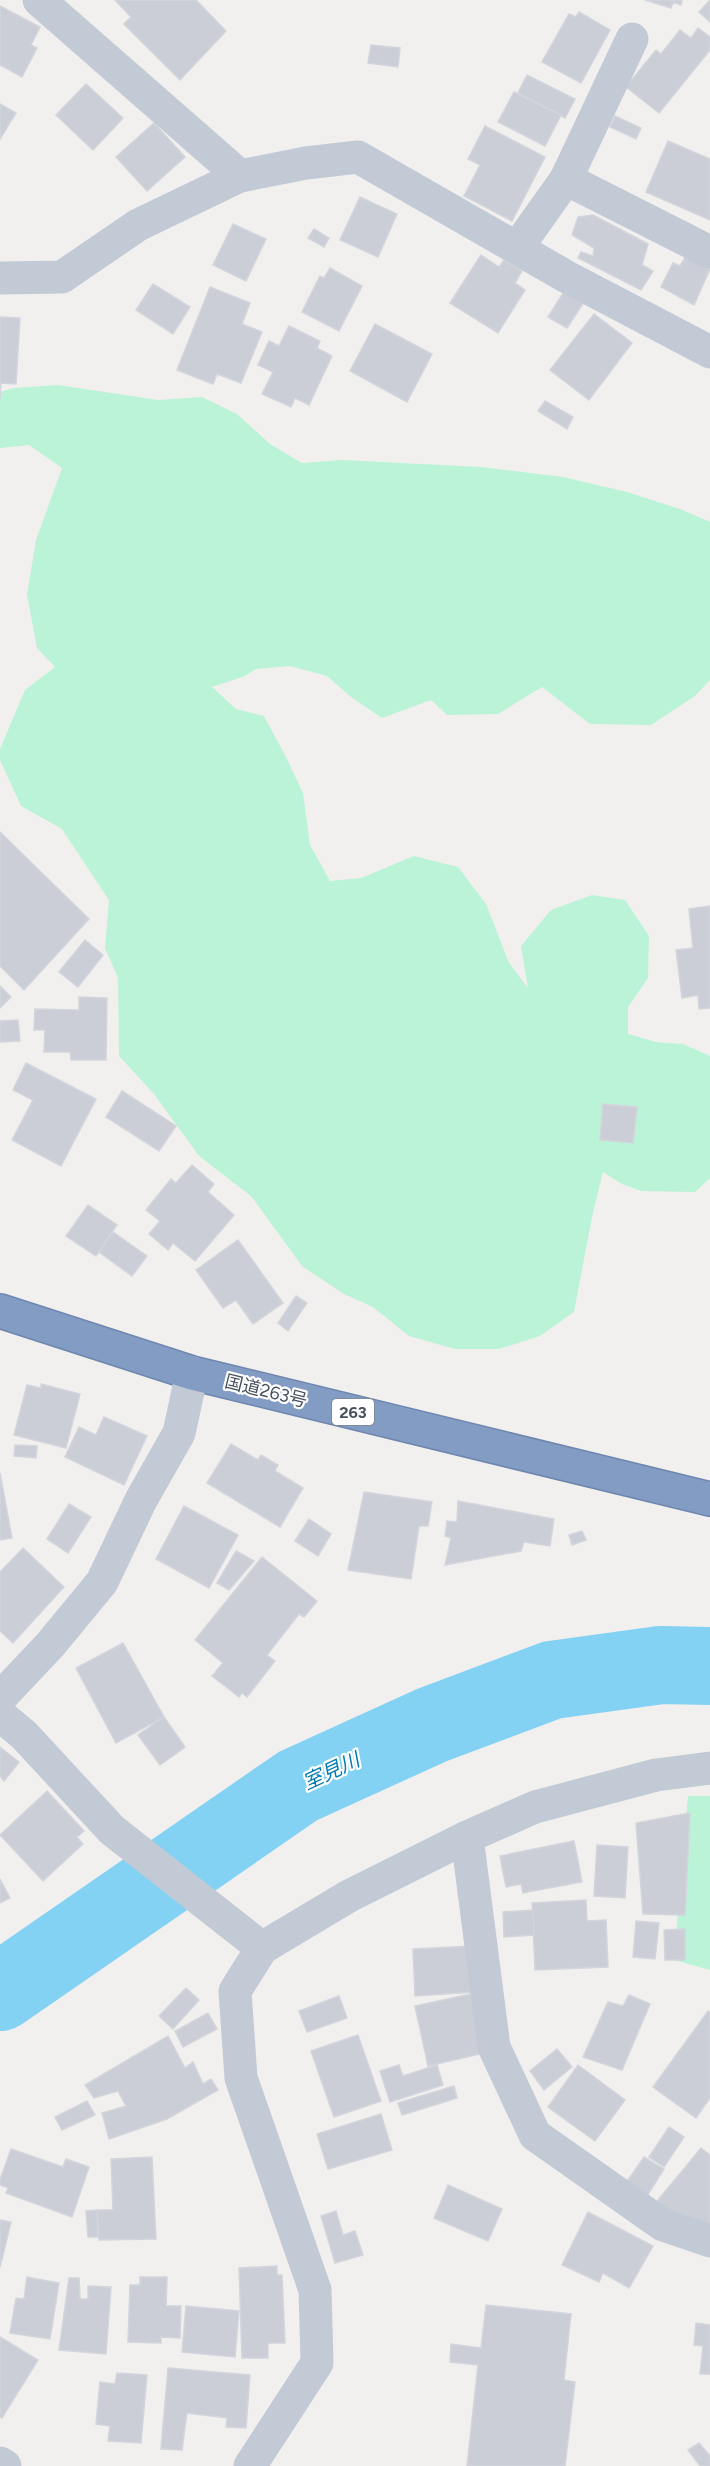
<svg xmlns="http://www.w3.org/2000/svg" width="710" height="2466" font-family="Figtree,'Noto Sans JP',sans-serif">
<style>
.green{fill:#baf3d6}
.lines{fill:none;stroke-linecap:round;stroke-linejoin:round}
.river{stroke:#83d2f4;stroke-width:78}
.building{fill:#cbced6;stroke:#d3d5dc;stroke-width:1.5}
.highway-casing{stroke:#6e87af;stroke-width:36}
.minor{stroke:#c2cad6;stroke-width:33}
.highway{stroke:#839cc3;stroke-width:33}
.labels{text-anchor:middle;dominant-baseline:central;stroke-width:4.5;stroke-linejoin:round;paint-order:stroke}
.shield{fill:#fff;stroke:#7e858f;stroke-width:1.5}
.shield-label{font-size:16px;font-weight:bold;fill:#46515f}
.street-label{font-size:18px;fill:#46515f;stroke:#fff}
.water-label{font-size:20px;font-style:italic;fill:#017ab0;stroke:#fff}
</style>
<rect width="100%" height="100%" fill="#f2f0ef"/>
<g class="green">
<path d="M58 385 158 400 202 397 237 414 270 444 302 463 342 460 481 467 563 477 627 492 680 509 710 522V680L695 696 651 725 590 724 542 687 498 714 447 715 431 700 382 718 351 697 327 676 290 666 256 669 245 676 212 687 236 709 264 716 287 759 303 793 310 845 330 881 361 878 414 856 458 867 486 904 509 963 528 988 521 946 551 910 592 895 625 900 649 936 648 978 628 1007V1034L656 1042 683 1044 710 1056V1178L695 1192 641 1191 622 1184 603 1172 592 1217 574 1312 540 1336 499 1349H455L409 1336 373 1307 344 1294 302 1266 251 1196 199 1156 154 1094 119 1056 118 978 105 948 109 900 62 829 21 806 0 760V749L25 690 55 667 37 648 27 595 36 540 62 468 29 445 0 448V392L14 388Z"/>
<path d="M688 1796H710V1970L674 1960Z"/>
</g>
<g class="lines">
<path class="river" d="M0 1992 298 1786 432 1725 552 1680 661 1665 710 1666"/>
</g>
<g class="building">
<path d="M115 0H196L226 31 180 80 124 24 131 17Z"/>
<path d="M645 0H682L681 5 673 2 671 8Z"/>
<path d="M710 0V22L699 12Z"/>
<path d="M0 6 40 27 31 45 37 48 22 77 0 65Z"/>
<path d="M579 12 610 30 581 83 542 62 569 14 576 17Z"/>
<path d="M698 28 710 37V50L659 113 626 87 656 50 661 54 680 30 691 38Z"/>
<path d="M371 45 400 48 398 67 368 63Z"/>
<path d="M527 75 575 99 565 118 518 93Z"/>
<path d="M86 84 123 118 93 150 56 115Z"/>
<path d="M514 92 561 115 545 146 498 122Z"/>
<path d="M0 104 16 113 0 139Z"/>
<path d="M615 116 641 128 636 139 610 127Z"/>
<path d="M154 123 185 157 147 191 116 157Z"/>
<path d="M485 126 545 157 512 221 464 196 480 165 468 159Z"/>
<path d="M668 141 710 159V220L646 192Z"/>
<path d="M360 197 397 214 378 257 340 240Z"/>
<path d="M593 215 648 244 642 265 653 271 641 290 578 258 581 252 593 256 594 248 572 235 578 217Z"/>
<path d="M233 224 266 239 246 281 213 265Z"/>
<path d="M314 229 329 238 324 247 308 238Z"/>
<path d="M481 255 499 267 504 260 522 271 515 283 525 290 498 333 450 303Z"/>
<path d="M686 256 710 269 694 305 661 287 673 263 680 266Z"/>
<path d="M330 268 362 286 339 331 302 312 320 276 324 278Z"/>
<path d="M153 284 190 307 173 334 136 310Z"/>
<path d="M210 287 250 303 242 324 262 332 241 383 217 374 213 384 177 370Z"/>
<path d="M565 290 584 302 567 328 548 317Z"/>
<path d="M594 314 632 343 589 400 550 370Z"/>
<path d="M0 317 20 318 16 384 1 383 0 399Z"/>
<path d="M375 324 432 354 407 402 350 371Z"/>
<path d="M289 326 320 341 317 348 332 356 309 405 295 398 291 407 262 394 273 372 258 365 269 341 279 346Z"/>
<path d="M545 401 573 417 567 429 538 411Z"/>
<path d="M0 832 89 919 24 990 0 966Z"/>
<path d="M710 906V1008L699 1009 698 995 682 998 676 950 693 948 689 909Z"/>
<path d="M85 940 103 955 78 987 59 972Z"/>
<path d="M0 986 11 997 0 1008Z"/>
<path d="M79 997 107 998 106 1060H71L70 1052H44L45 1030H34L35 1009 79 1010Z"/>
<path d="M18 1020 20 1041 0 1042V1021Z"/>
<path d="M26 1063 96 1099 61 1166 12 1140 33 1100 13 1090Z"/>
<path d="M122 1091 176 1126 159 1151 106 1117Z"/>
<path d="M603 1104 637 1107 633 1143 600 1140Z"/>
<path d="M192 1165 214 1184 208 1192 234 1215 195 1261 173 1243 168 1250 149 1234 160 1221 146 1210 171 1179 176 1183Z"/>
<path d="M88 1205 117 1225 96 1256 66 1236Z"/>
<path d="M113 1232 147 1256 132 1276 99 1252Z"/>
<path d="M238 1240 283 1303 253 1324 236 1300 223 1308 196 1270Z"/>
<path d="M296 1296 307 1303 288 1331 278 1323Z"/>
<path d="M41 1384 80 1394 66 1448 14 1435 27 1385 41 1388Z"/>
<path d="M104 1417 147 1436 124 1485 65 1457 79 1427 96 1435Z"/>
<path d="M231 1444 258 1460 261 1455 278 1465 275 1471 303 1488 280 1527 207 1483Z"/>
<path d="M15 1445 37 1446 36 1458 14 1456Z"/>
<path d="M0 1473 12 1538 0 1540Z"/>
<path d="M364 1492 432 1502 428 1526H419L411 1579 348 1570Z"/>
<path d="M458 1501 554 1519 550 1546 524 1542 521 1551 445 1565 451 1538 445 1536 447 1521 457 1522Z"/>
<path d="M69 1504 91 1517 68 1553 47 1539Z"/>
<path d="M184 1506 238 1535 209 1588 156 1559Z"/>
<path d="M309 1519 331 1534 318 1556 295 1541Z"/>
<path d="M582 1531 586 1540 572 1545 569 1535Z"/>
<path d="M23 1548 64 1587 13 1643 0 1631V1572Z"/>
<path d="M236 1551 254 1561 229 1590 217 1583Z"/>
<path d="M262 1557 317 1601 304 1617 299 1614 267 1655 275 1661 247 1697 242 1693 239 1697 212 1676 223 1663 195 1640Z"/>
<path d="M123 1643 164 1717 116 1743 76 1668Z"/>
<path d="M164 1717 185 1747 160 1765 138 1735Z"/>
<path d="M0 1747 19 1762 4 1781 0 1776Z"/>
<path d="M47 1791 84 1831 77 1837 83 1844 43 1881 0 1835Z"/>
<path d="M690 1813 685 1915 643 1914 636 1823Z"/>
<path d="M574 1841 582 1882 523 1893 521 1884 506 1887 500 1856Z"/>
<path d="M597 1845 628 1847 625 1898 594 1896Z"/>
<path d="M0 1879 10 1898 0 1903Z"/>
<path d="M586 1900 587 1921 606 1920 608 1967 535 1970 532 1903Z"/>
<path d="M533 1910 534 1935 504 1937 503 1912Z"/>
<path d="M636 1921 659 1923 655 1959 633 1957Z"/>
<path d="M685 1929V1960H665L664 1930Z"/>
<path d="M473 1946 475 1992 415 1996 413 1949Z"/>
<path d="M186 1988 199 2000 173 2029 159 2016Z"/>
<path d="M471 1994 484 2053 428 2066 415 2006Z"/>
<path d="M629 1995 650 2004 622 2070 583 2057 608 2002 623 2006Z"/>
<path d="M339 1996 347 2018 307 2032 299 2011Z"/>
<path d="M708 2011 710 2013V2098L696 2118 653 2087Z"/>
<path d="M208 2013 217 2029 183 2047 175 2031Z"/>
<path d="M358 2035 381 2101 334 2117 311 2051Z"/>
<path d="M168 2036 185 2068 193 2062 203 2084 211 2079 218 2090 167 2119 109 2139 102 2113 126 2106 118 2091 94 2098 85 2085Z"/>
<path d="M557 2049 572 2067 544 2090 530 2071Z"/>
<path d="M399 2065 403 2076 437 2065 443 2085 390 2102 380 2071Z"/>
<path d="M578 2065 625 2100 595 2141 548 2107Z"/>
<path d="M454 2086 457 2098 402 2115 398 2103Z"/>
<path d="M87 2101 95 2115 62 2130 55 2117Z"/>
<path d="M381 2114 392 2150 328 2169 317 2134Z"/>
<path d="M669 2127 684 2137 664 2167 649 2157Z"/>
<path d="M701 2148 710 2155V2226L654 2205Z"/>
<path d="M11 2149 63 2167 66 2159 89 2167 72 2217 6 2193 8 2188 0 2185V2180Z"/>
<path d="M152 2157 156 2239 99 2240 97 2210H113L111 2159Z"/>
<path d="M644 2157 664 2169 647 2196 626 2183Z"/>
<path d="M448 2185 502 2209 488 2241 434 2218Z"/>
<path d="M97 2210 98 2237H88L86 2211Z"/>
<path d="M336 2211 343 2235 355 2231 363 2255 335 2263 321 2216Z"/>
<path d="M588 2212 653 2246 629 2288 603 2273 599 2282 562 2265Z"/>
<path d="M0 2220 11 2222 0 2267Z"/>
<path d="M277 2266V2275H282L285 2343H268V2358H242L239 2268Z"/>
<path d="M27 2277 59 2283 50 2339 10 2333 16 2298 24 2299Z"/>
<path d="M140 2277H167L166 2306H181L180 2338 161 2337V2343L128 2342 130 2285H140Z"/>
<path d="M69 2278H79L80 2299H88V2286L111 2287 106 2354 59 2350Z"/>
<path d="M486 2305 571 2314 564 2380 575 2382 565 2466H467L478 2365 450 2362 451 2344 481 2348Z"/>
<path d="M186 2306 239 2311 235 2357 182 2352Z"/>
<path d="M696 2323 710 2325V2374H700L703 2346 694 2345Z"/>
<path d="M0 2337 38 2360 2 2418 0 2417Z"/>
<path d="M168 2368 250 2375 246 2428 226 2427 227 2418 187 2413 182 2450 161 2449Z"/>
<path d="M117 2373 147 2375 141 2443 108 2441 110 2426 96 2424 100 2382 115 2384Z"/>
<path d="M699 2443 710 2456V2466H700L688 2450Z"/>
</g>
<g class="lines">
<defs>
<path id="highway" d="M0 1311 192 1373 710 1499"/>
</defs>
<use href="#highway" class="highway-casing"/>
<g class="minor">
<path d="M39 0 240 176"/>
<path d="M566 179 632 39"/>
<path d="M517 248 566 179 710 252"/>
<path d="M0 278 62 277 138 225 240 176 306 163 358 157 567 277 710 352"/>
<path d="M0 1698 50 1645 102 1582 141 1500 179 1433 192 1373"/>
<path d="M0 1715 24 1735 112 1830 262 1948"/>
<path d="M467 1837 494 2047 535 2135 663 2225 710 2241"/>
<path d="M0 2463 5 2466"/>
<path d="M250 2466 317 2363 315 2290 241 2078 235 1991 262 1948 349 1896 467 1837 535 1807 656 1775 710 1768"/>
</g>
<use href="#highway" class="highway"/>
</g>
<g class="labels">
<rect class="shield" x="332" y="1399" width="42" height="26" rx="4.5"/>
<g class="shield-label">
<text x="353" y="1412">263</text>
</g>
<g class="street-label">
<text transform="translate(266 1391) rotate(14)">国道263号</text>
</g>
<g class="water-label">
<text transform="translate(331 1771) rotate(-25)">室見川</text>
</g>
</g>
</svg>
